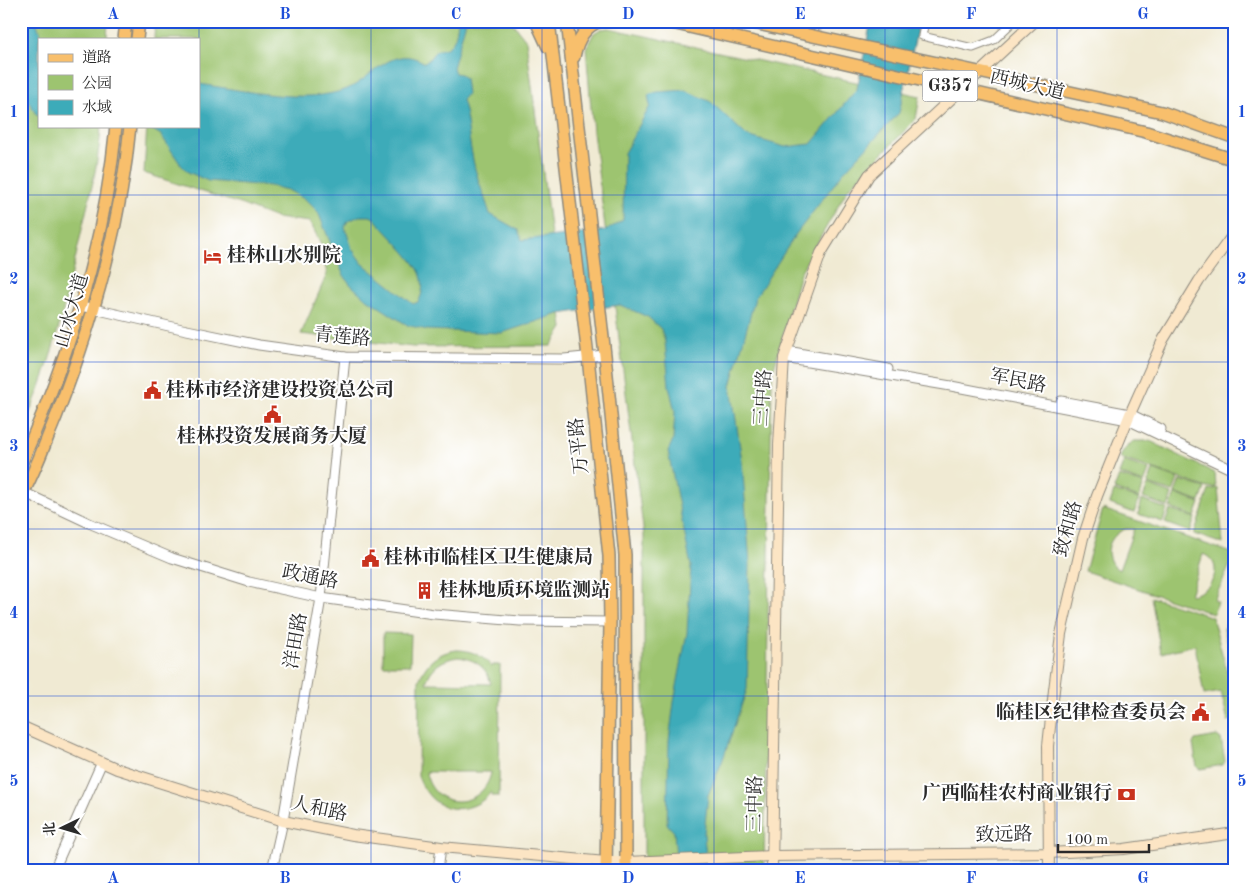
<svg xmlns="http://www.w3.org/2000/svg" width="1256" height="891" font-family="'Old Standard TT','Noto Serif SC',serif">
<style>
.green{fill:#9dc470;stroke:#64784e;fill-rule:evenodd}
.water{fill:#3cabb9;stroke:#346b72;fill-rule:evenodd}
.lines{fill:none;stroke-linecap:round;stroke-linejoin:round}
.minor-casing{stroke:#8e8a7f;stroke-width:9}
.tertiary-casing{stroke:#8e8a7f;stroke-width:11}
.secondary-casing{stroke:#8e8a7f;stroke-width:12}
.primary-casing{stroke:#8e8a7f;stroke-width:14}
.trunk-casing{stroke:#8e8a7f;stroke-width:14}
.minor{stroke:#fff;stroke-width:7}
.tertiary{stroke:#fff;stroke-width:9}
.secondary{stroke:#fce5c4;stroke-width:10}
.primary{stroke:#f8bf6c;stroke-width:11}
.trunk{stroke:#f8bf6c;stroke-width:11}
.grid{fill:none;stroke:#1d4ed8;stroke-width:1;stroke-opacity:0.55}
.labels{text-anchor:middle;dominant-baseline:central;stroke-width:4;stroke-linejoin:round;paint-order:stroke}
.shield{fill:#fff;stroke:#6b6b6b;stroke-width:1}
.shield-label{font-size:18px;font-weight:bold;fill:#2b2b2b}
.street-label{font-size:19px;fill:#2b2b2b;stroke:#fff}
.poi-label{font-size:19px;font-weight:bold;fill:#2b2b2b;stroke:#fff;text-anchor:start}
.neatline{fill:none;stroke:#1d4ed8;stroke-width:2}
.grid-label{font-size:16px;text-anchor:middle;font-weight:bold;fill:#1d4ed8}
</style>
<rect width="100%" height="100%" fill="#fff"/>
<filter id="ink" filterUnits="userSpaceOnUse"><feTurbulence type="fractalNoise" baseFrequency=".02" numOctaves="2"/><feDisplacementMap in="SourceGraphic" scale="10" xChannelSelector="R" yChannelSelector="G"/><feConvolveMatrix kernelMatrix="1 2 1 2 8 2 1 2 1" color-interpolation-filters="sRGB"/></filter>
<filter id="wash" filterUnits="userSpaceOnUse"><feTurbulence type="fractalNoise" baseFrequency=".0096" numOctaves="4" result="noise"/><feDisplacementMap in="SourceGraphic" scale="20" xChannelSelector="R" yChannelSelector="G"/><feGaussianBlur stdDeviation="1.12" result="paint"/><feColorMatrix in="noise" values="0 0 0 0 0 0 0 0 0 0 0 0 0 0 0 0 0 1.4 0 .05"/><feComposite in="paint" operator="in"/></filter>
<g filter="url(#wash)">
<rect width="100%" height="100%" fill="#f0ead3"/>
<g class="green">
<path d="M21 21H108L107 39H39V126H101C99 164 88 202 80 238 65 304 51 371 21 431Z"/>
<path d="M155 21H511L526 40 563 328 551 346 413 347 301 334 327 274 320 242 310 222 276 218 240 204 144 173 147 126H199V39H154Z"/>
<path d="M609 28 920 96 916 119 848 189 800 273 772 375 764 870H644V536L593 132 586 48 594 33 601 29Z"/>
<path d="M1133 441H1150L1215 473 1216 487 1208 488 1120 458 1123 451Z"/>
<path d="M1124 461 1149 470 1144 483 1119 474Z"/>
<path d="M1153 470 1178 479 1173 492 1148 484Z"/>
<path d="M1119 476 1144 484 1139 498 1114 489Z"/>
<path d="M1180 480 1205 488 1200 502 1175 493Z"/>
<path d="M1148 485 1172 494 1168 507 1143 498Z"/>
<path d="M1218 488 1223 544 1194 534 1209 490Z"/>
<path d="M1114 491 1139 499 1134 513 1110 504Z"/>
<path d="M1175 494 1200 503 1195 517 1170 508Z"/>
<path d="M1142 500 1167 509 1163 522 1138 514Z"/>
<path d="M1103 509 1235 554 1214 600 1218 602 1213 614 1085 571ZM1126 529H1134L1119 570C1101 559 1107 535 1126 529ZM1203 554C1226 563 1213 593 1190 595Z"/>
<path d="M1170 510 1195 518 1190 532 1165 523Z"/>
<path d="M1151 597 1212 617 1235 700V719L1228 721 1221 692 1204 695 1195 645 1161 653Z"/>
<path d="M1235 622V660H1233L1224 629 1226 624Z"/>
<path d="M383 633 411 634 410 665H383Z"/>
<path d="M457 650C472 650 483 656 492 667L493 665H500L499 796H492L491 792C475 813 443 815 427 793 423 788 420 782 418 776L419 681C425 663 438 652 457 650ZM458 657C475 659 487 667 491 684L426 683C430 668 442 659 458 657ZM426 772H491V773C483 810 432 811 426 772Z"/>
<path d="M1217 736 1221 739 1225 761 1223 765 1200 769 1197 767 1193 744 1195 740Z"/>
</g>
<g class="water">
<path d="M21 21H36L42 39H39V115L36 114 25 96 21 92Z"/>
<path d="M458 21H466L453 68 455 73 460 74 465 78 467 94 462 100C468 118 468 136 472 154 475 175 484 194 490 214L518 230 522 240 607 230 623 220 624 153 650 106 648 95 657 92 685 90 711 102 747 136 785 147 811 144 857 89 871 21H919L899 113 842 174 796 234 755 298 731 386 742 461 750 564 747 689 722 762 708 795 704 834 707 870H677L674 832 667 824 669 741 674 702 687 633 691 566 668 451 673 440 675 412 669 386 665 342 661 329 648 317 620 305 559 314 502 333 427 330 407 325 364 297 350 284 343 274 318 212 306 200 288 190 270 186 208 181 188 172 181 165 161 135 153 130 141 126H199V84C242 90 305 105 347 89 372 79 392 42 425 63 430 60 432 54 436 51 439 49 444 50 448 47 456 41 457 30 458 21ZM359 216H370L374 218C387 233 408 253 418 269 424 279 424 293 418 302L413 304 362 263 352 249 345 227 347 222Z"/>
</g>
</g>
<g filter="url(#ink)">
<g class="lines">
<defs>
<path id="minor" d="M925 21 922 36 973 48 994 40 1014 21"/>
<g id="tertiary">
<path d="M81 306 182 329 259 345 345 357 564 359 605 355"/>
<path d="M787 351 888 369"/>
<path d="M784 358 951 386 1128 420 1235 471"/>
<path d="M1061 401 1130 414 1161 429"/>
<path d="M21 491 89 523 172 558 249 582 321 598 434 614 520 621 610 622"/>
<path d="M54 870 102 762"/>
<path d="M272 870 283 821 321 598 345 357"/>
<path d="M438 870 441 847"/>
</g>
<g id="secondary">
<path d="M21 726 117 769 283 821 353 835 441 847 606 862H626L772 856 1048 853 1124 849 1235 833"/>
<path d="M772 870 779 445 784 358 821 253 869 175 1035 21"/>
<path d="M1049 870 1048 746 1054 690 1061 634 1083 538 1097 496 1130 414 1163 340 1199 281 1235 232"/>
</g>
<g id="primary">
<path d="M536 21 548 47"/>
<path d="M549 21 588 357 609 556 610 622 606 870"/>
<path d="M567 21 605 355 625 555 626 870"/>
<path d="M124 39 126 21"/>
<path d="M137 39 139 21"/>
<path d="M574 57C577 41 584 26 601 21"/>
<path d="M21 464C69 357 105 243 116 126"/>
<path d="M21 497C35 472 45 443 56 417 92 325 121 224 130 126"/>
</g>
<g id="trunk">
<path d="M663 21 1146 132 1235 160"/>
<path d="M744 21 1162 112 1235 138"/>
</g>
</defs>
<use href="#minor" class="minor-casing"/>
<use href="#tertiary" class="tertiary-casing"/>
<use href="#secondary" class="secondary-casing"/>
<use href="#primary" class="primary-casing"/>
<use href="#trunk" class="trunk-casing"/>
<use href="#minor" class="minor"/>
<use href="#tertiary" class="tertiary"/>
<use href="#secondary" class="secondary"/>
<use href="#primary" class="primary"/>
<use href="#trunk" class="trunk"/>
</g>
</g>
<path class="grid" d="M199 21V870M371 21V870M542 21V870M714 21V870M885 21V870M1057 21V870M21 195H1235M21 362H1235M21 529H1235M21 696H1235"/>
<defs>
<symbol id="hotel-bare" viewBox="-9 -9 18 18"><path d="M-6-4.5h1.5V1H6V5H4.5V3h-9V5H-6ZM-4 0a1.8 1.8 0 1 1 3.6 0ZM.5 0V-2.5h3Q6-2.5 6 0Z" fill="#c8321e" stroke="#fff" stroke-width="2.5" paint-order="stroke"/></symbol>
<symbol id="civic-bare" viewBox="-9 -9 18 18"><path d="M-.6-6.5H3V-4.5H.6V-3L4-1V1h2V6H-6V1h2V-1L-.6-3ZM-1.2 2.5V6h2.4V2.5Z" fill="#c8321e" stroke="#fff" stroke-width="2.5" paint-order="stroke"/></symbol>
<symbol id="building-bare" viewBox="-9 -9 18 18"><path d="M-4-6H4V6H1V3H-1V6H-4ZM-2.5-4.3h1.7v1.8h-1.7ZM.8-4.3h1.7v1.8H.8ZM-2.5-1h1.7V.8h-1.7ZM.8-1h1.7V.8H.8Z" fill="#c8321e" stroke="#fff" stroke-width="2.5" paint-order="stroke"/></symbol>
<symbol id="bank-bare" viewBox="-9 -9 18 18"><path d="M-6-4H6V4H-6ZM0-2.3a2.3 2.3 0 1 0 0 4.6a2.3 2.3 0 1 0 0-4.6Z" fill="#c8321e" stroke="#fff" stroke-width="2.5" paint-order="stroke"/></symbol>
</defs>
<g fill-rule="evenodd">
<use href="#hotel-bare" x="200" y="244" width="25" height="25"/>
<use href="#civic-bare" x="140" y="378" width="25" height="25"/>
<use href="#civic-bare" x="260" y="402" width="25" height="25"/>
<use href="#civic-bare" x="358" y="546" width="25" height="25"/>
<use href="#building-bare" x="412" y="578" width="25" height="25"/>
<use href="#civic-bare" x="1188" y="700" width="25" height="25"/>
<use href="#bank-bare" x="1114" y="782" width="25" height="25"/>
</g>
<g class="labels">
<rect class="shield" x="922.5" y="70.5" width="55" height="31" rx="4"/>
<g class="shield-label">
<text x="950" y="86">G357</text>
</g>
<g class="street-label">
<text transform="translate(1027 86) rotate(13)">西城大道</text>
<text transform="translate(73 311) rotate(-74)">山水大道</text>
<text transform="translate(342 338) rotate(5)">青莲路</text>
<text transform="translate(1018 382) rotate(11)">军民路</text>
<text transform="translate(764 398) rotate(-86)">三中路</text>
<text transform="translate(580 446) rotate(-96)">万平路</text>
<text transform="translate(1069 529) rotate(-74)">致和路</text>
<text transform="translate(310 578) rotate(11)">政通路</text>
<text transform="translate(297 641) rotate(-80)">洋田路</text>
<text transform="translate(756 804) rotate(-89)">三中路</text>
<text transform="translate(319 810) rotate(12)">人和路</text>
<text transform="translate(1004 836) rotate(-1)">致远路</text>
</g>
<g class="poi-label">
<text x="227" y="256">桂林山水别院</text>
<text x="166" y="391">桂林市经济建设投资总公司</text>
<text x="272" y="437" text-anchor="middle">桂林投资发展商务大厦</text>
<text x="384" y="558">桂林市临桂区卫生健康局</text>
<text x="439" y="591">桂林地质环境监测站</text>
<text x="1186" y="713" text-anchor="end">临桂区纪律检查委员会</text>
<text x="1112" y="794" text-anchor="end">广西临桂农村商业银行</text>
</g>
</g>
<rect width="1256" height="891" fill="none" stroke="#fff" stroke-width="55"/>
<rect x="38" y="38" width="162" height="90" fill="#ffffff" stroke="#aaaaaa"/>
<rect x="48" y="54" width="25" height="8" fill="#f8bf6c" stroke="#aaaaaa"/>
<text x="82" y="62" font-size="15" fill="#2b2b2b">道路</text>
<rect x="48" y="75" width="25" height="15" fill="#9dc470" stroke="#aaaaaa"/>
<text x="82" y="88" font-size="15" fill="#2b2b2b">公园</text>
<rect x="48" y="100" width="25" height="15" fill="#3cabb9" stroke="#aaaaaa"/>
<text x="82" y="112" font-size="15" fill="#2b2b2b">水域</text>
<g transform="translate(62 828) rotate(265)" stroke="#ffffff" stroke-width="4" paint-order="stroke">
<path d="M0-4L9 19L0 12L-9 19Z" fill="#2b2b2b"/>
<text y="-8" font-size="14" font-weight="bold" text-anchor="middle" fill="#2b2b2b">北</text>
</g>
<path d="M1058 844v8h91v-8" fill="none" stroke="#2b2b2b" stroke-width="2.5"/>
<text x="1066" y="844" font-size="15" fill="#2b2b2b" stroke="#ffffff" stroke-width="4" paint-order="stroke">100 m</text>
<rect x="28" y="28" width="1200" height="836" class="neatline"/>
<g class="grid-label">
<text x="113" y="19">A</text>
<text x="285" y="19">B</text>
<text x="456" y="19">C</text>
<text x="628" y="19">D</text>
<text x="800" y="19">E</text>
<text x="971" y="19">F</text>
<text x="1143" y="19">G</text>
<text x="14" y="117">1</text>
<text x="1242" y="117">1</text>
<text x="14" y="284">2</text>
<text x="1242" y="284">2</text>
<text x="14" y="451">3</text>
<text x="1242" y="451">3</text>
<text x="14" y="618">4</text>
<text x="1242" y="618">4</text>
<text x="14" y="786">5</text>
<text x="1242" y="786">5</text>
<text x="113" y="883">A</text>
<text x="285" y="883">B</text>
<text x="456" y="883">C</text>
<text x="628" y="883">D</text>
<text x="800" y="883">E</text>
<text x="971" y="883">F</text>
<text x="1143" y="883">G</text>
</g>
</svg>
